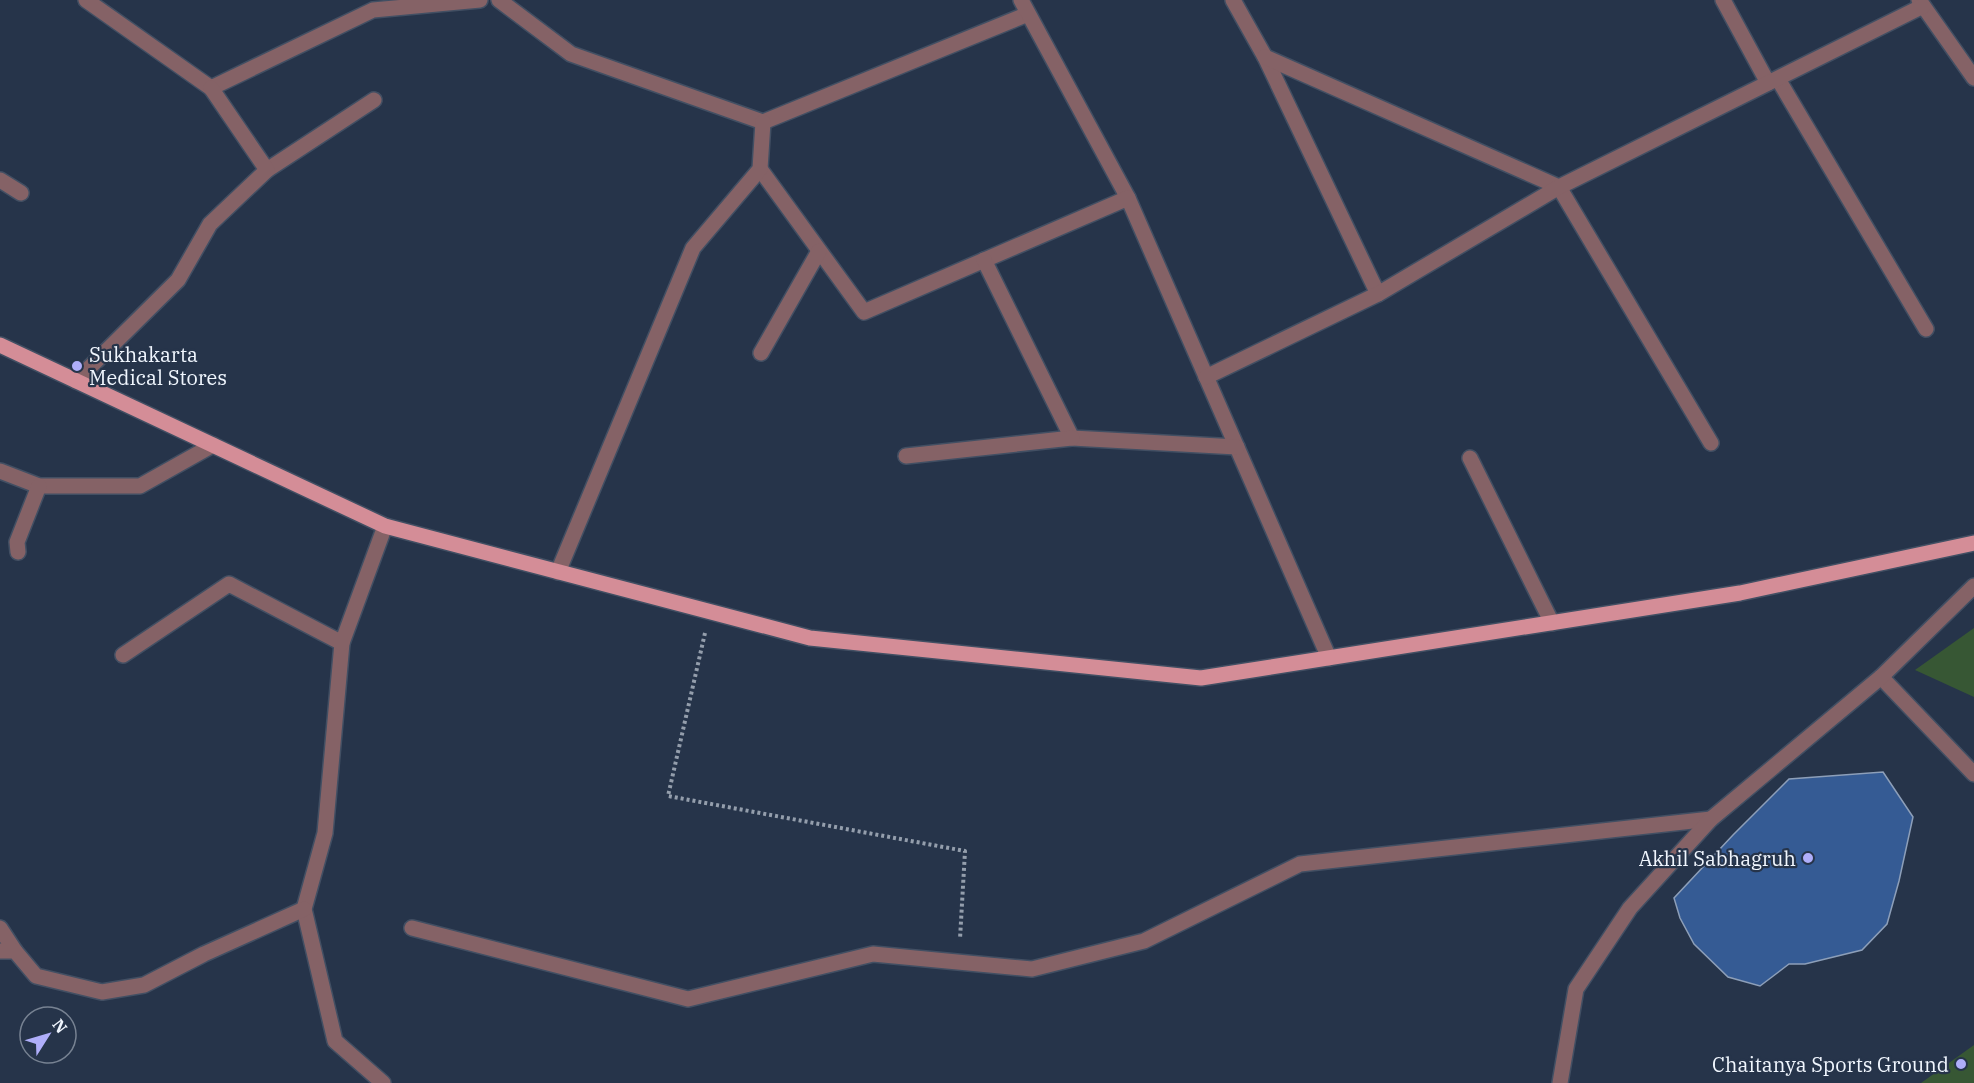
<svg xmlns="http://www.w3.org/2000/svg" width="1974" height="1083" font-family="'IBM Plex Serif',serif">
<style>
.green{fill:#375734}
.building{fill:#355b94;stroke:#8d9fb9;stroke-width:1.5}
.lines{fill:none;stroke-linecap:round;stroke-linejoin:round}
.minor-casing{stroke:#424f63;stroke-width:18}
.major-casing{stroke:#424f63;stroke-width:18}
.path{stroke:#949eac;stroke-width:4;stroke-dasharray:3 3;stroke-linecap:butt}
.minor{stroke:#856266;stroke-width:15}
.major{stroke:#d48d97;stroke-width:15}
.poi-dot{fill:#afaefa;stroke:#26344a;stroke-width:2}
.labels{text-anchor:middle;dominant-baseline:central;stroke-width:4.5;stroke-linejoin:round;paint-order:stroke}
.poi-label{font-size:20px;fill:#f0f6fe;stroke:#26344a;text-anchor:end}
</style>
<rect width="100%" height="100%" fill="#26344a"/>
<g class="green">
<path d="M1974 628V697L1915 670Z"/>
<path d="M1974 1045V1083H1921Z"/>
</g>
<path class="building" d="M1883 772 1913 817 1899 881 1887 924 1862 950 1805 964H1789L1760 986 1728 977 1694 944 1680 918 1674 898 1733 835 1789 779Z"/>
<g class="lines">
<defs>
<g id="minor">
<path d="M86 0 211 88 373 10 480 0"/>
<path d="M499 0 571 54 763 122 1028 14"/>
<path d="M1021 0 1128 198"/>
<path d="M1233 0 1265 57 1378 294"/>
<path d="M1723 0 1768 83"/>
<path d="M1919 0 1974 78"/>
<path d="M1265 57 1559 187 1711 443"/>
<path d="M1778 79 1926 329"/>
<path d="M760 169 864 312 1128 198 1329 658"/>
<path d="M267 170 374 100"/>
<path d="M0 180 21 193"/>
<path d="M984 260 1072 438 1237 447"/>
<path d="M761 353 819 251"/>
<path d="M1206 377 1378 294 1559 187 1923 6"/>
<path d="M76 381 178 280 210 224 267 170 211 88"/>
<path d="M906 456 1072 438"/>
<path d="M1470 458 1552 623"/>
<path d="M0 471 39 486H140L213 445"/>
<path d="M18 552 17 542 39 486"/>
<path d="M558 572 693 248 760 169 763 122"/>
<path d="M342 643 325 833 304 909 335 1041 383 1083"/>
<path d="M123 655 229 584 342 643 385 526"/>
<path d="M1881 677 1974 774"/>
<path d="M0 928 15 951"/>
<path d="M412 928 688 999 873 954 1032 969 1144 941 1300 864 1711 819"/>
<path d="M0 951H15L36 976 102 992 144 985 204 954 304 909"/>
<path d="M1560 1083 1576 989 1630 908 1711 819 1881 677 1974 586"/>
</g>
<path id="major" d="M0 345 385 526 810 638 1201 678 1740 593 1974 543"/>
</defs>
<use href="#minor" class="minor-casing"/>
<use href="#major" class="major-casing"/>
<path class="path" d="M705 633 668 796 965 851 960 939"/>
<use href="#minor" class="minor"/>
<use href="#major" class="major"/>
</g>
<g class="poi-dot">
<circle cx="77" cy="366" r="6"/>
<circle cx="1808" cy="858" r="6"/>
<circle cx="1961" cy="1064" r="6"/>
</g>
<g class="labels">
<g class="poi-label">
<text x="89" y="354" text-anchor="start">Sukhakarta<tspan x="89" dy="23">Medical Stores</tspan></text>
<text x="1796" y="858">Akhil Sabhagruh</text>
<text x="1949" y="1064">Chaitanya Sports Ground</text>
</g>
</g>
<g transform="translate(48 1035) rotate(53)"><circle r="28" fill="#26344a" stroke="#778292" stroke-width="1.5"/>
<path d="M0-4.5L10 22L0 15L-10 22Z" fill="#afaefa"/>
<text y="-9" font-size="16" font-weight="bold" text-anchor="middle" fill="#f0f6fe">N</text>
</g>
</svg>
